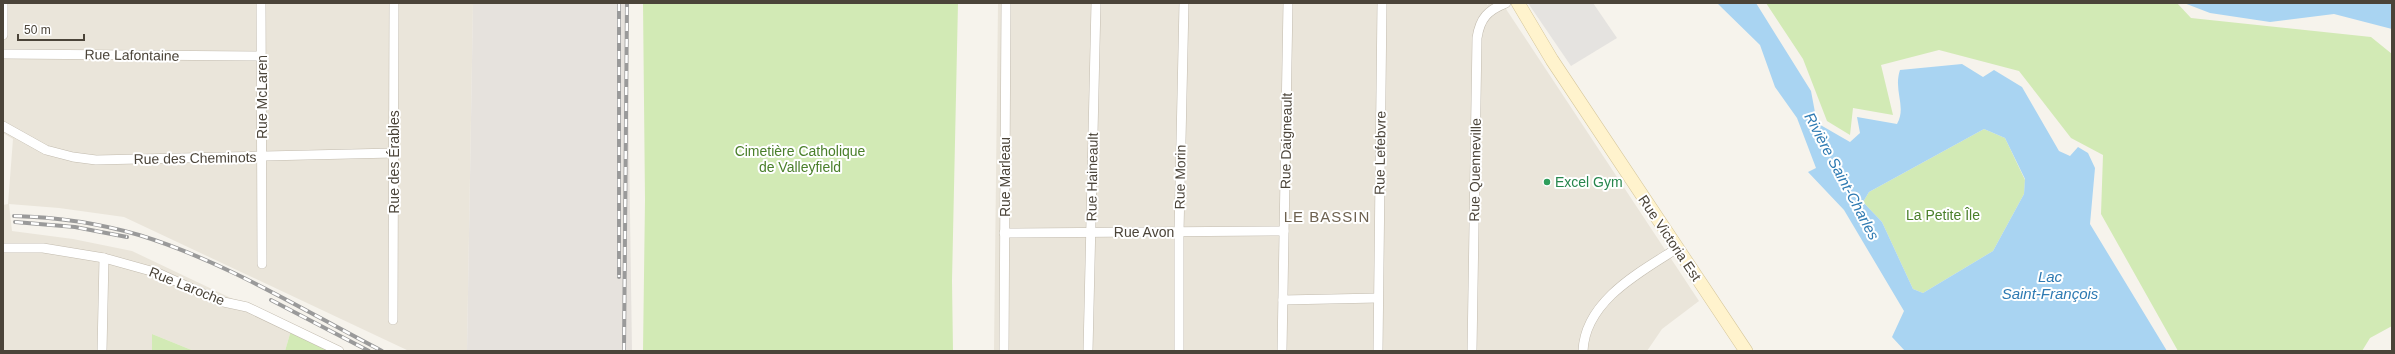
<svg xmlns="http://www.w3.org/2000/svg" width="2395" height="354" font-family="Helvetica,sans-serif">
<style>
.residential{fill:#eae5da}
.industrial{fill:#e6e2dd}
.green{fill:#d2eab5}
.parking{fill:#e5e3e0}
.water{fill:#a9d4f2;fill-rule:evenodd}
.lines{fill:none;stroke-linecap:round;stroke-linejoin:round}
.street-casing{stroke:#c2bbae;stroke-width:10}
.secondary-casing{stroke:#d6c79b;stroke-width:14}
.street{stroke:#fff;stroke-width:9}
.secondary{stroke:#fff3cd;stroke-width:13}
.rail-casing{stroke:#9a9a9a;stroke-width:4}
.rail{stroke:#fff;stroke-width:2.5;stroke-dasharray:8;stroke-linecap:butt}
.leisure-dot{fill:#2e9e5b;stroke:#fff;stroke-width:1.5}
.labels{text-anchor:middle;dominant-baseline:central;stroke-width:4;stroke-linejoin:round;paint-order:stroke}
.street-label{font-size:14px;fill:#4b4439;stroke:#fff}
.park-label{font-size:14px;fill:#4a7f2a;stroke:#fff}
.leisure-label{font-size:14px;fill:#27864d;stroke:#fff;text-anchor:start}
.water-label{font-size:15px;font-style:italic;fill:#2e7ab2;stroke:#fff}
.neighbourhood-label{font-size:15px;letter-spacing:1px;fill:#6e6250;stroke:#fff}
</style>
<rect width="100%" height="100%" fill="#f6f3ec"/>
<g class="residential">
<path d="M3 3H473L467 351H409L124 217 59 208 9 204 12 231 73 239 132 251 292 327 285 351H194L152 334V351H3V205L8 204 13 139 3 133Z"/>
<path d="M998 3H1487V5L1490 3H1502L1699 301 1662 329 1647 351H994Z"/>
</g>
<path class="industrial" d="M473 3H627L632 351H467Z"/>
<g class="green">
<path d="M643 3H958L952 281 953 351H643L645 200Z"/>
<path d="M1766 3H2177L2191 18 2371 37 2392 54V326L2370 338 2362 351H2178L2101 214 2103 155 2071 138 2019 71 1939 50 1881 65 1893 115 1853 108 1850 135 1827 121 1803 59Z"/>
<path d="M1984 129 2005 138 2025 180 2024 194 1993 251 1923 293 1913 289 1882 222 1863 202 1869 192Z"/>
<path d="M292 327 340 351H285Z"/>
<path d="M152 334 194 351H152Z"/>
</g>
<path class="parking" d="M1528 3H1593L1617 38 1571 66Z"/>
<g class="water">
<path d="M1717 3H1756L1811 91 1817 123 1850 142 1860 133 1857 117 1897 124C1907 106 1893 91 1900 70L1962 64 1983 77 1994 70 2022 87 2059 151 2070 156 2078 147 2088 153 2095 168 2090 224 2167 351H1905L1892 337 1904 311 1844 210 1808 172 1816 168 1797 118 1775 87 1760 45ZM1984 129 2005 138 2025 179 2024 194 1993 251 1923 293 1913 289 1882 222 1863 202 1869 192Z"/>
<path d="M2184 3H2392V29L2334 14 2270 22 2210 13Z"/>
</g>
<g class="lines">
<defs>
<g id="street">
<path d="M261 3 262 264"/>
<path d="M3 35V3"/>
<path d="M3 54 261 56"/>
<path d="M3 126 46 150 73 157 96 160 394 153"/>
<path d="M1004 233 1284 231"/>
<path d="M3 248H43L104 258 158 273 219 301 247 307 339 351"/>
<path d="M1283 300 1378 298"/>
<path d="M393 320 394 3"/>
<path d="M102 351 104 258"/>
<path d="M1004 351 1006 3"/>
<path d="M1088 351 1096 3"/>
<path d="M1179 351V232L1184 3"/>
<path d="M1282 351 1288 3"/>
<path d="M1378 351 1382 3"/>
<path d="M1472 351 1477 38C1480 18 1488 10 1506 3"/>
<path d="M1583 351C1585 301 1640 272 1676 249"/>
</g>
<path id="secondary" d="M1518 3 1552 60 1746 351"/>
</defs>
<use href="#street" class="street-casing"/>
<use href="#secondary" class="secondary-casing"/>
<use href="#street" class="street"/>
<use href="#secondary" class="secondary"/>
<defs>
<g id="rail">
<path d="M619 3V277"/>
<path d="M14 216C56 217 98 223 139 235 224 261 303 310 382 351"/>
<path d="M15 222 75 227 127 237"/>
<path d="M271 300 369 351"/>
<path d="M624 351 627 3"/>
</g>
</defs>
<use href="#rail" class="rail-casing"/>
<use href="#rail" class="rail"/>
</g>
<circle class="leisure-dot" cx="1547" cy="182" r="4"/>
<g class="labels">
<g class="street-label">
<text transform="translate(132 55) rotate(1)">Rue Lafontaine</text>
<text transform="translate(262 97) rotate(-90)">Rue McLaren</text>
<text transform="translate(1286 141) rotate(-89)">Rue Daigneault</text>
<text transform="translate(1380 153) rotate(-89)">Rue Lefebvre</text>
<text transform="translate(195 158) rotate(-1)">Rue des Cheminots</text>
<text transform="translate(394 162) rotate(-90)">Rue des Érables</text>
<text transform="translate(1475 170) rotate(-89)">Rue Quenneville</text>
<text transform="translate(1005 177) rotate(-90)">Rue Marleau</text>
<text transform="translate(1092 177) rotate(-89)">Rue Haineault</text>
<text transform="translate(1180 177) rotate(-89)">Rue Morin</text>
<text x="1144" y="232">Rue Avon</text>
<text transform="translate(1670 238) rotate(56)">Rue Victoria Est</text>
<text transform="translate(187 286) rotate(22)">Rue Laroche</text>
</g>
<g class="park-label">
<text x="800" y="151">Cimetière Catholique<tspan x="800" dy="16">de Valleyfield</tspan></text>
<text x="1943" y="215">La Petite Île</text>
</g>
<g class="leisure-label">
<text x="1555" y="182">Excel Gym</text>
</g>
<g class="water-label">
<text transform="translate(1842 176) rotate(62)">Rivière Saint-Charles</text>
<text x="2050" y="276">Lac<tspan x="2050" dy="17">Saint-François</tspan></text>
</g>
<g class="neighbourhood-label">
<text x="1327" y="216">LE BASSIN</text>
</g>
</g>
<rect width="2395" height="354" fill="none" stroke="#4b4439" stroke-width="8"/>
<path d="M18 34v6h66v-6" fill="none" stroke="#4b4439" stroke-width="2"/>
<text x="24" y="34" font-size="12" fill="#4b4439" stroke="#ffffff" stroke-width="3" paint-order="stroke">50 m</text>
</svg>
